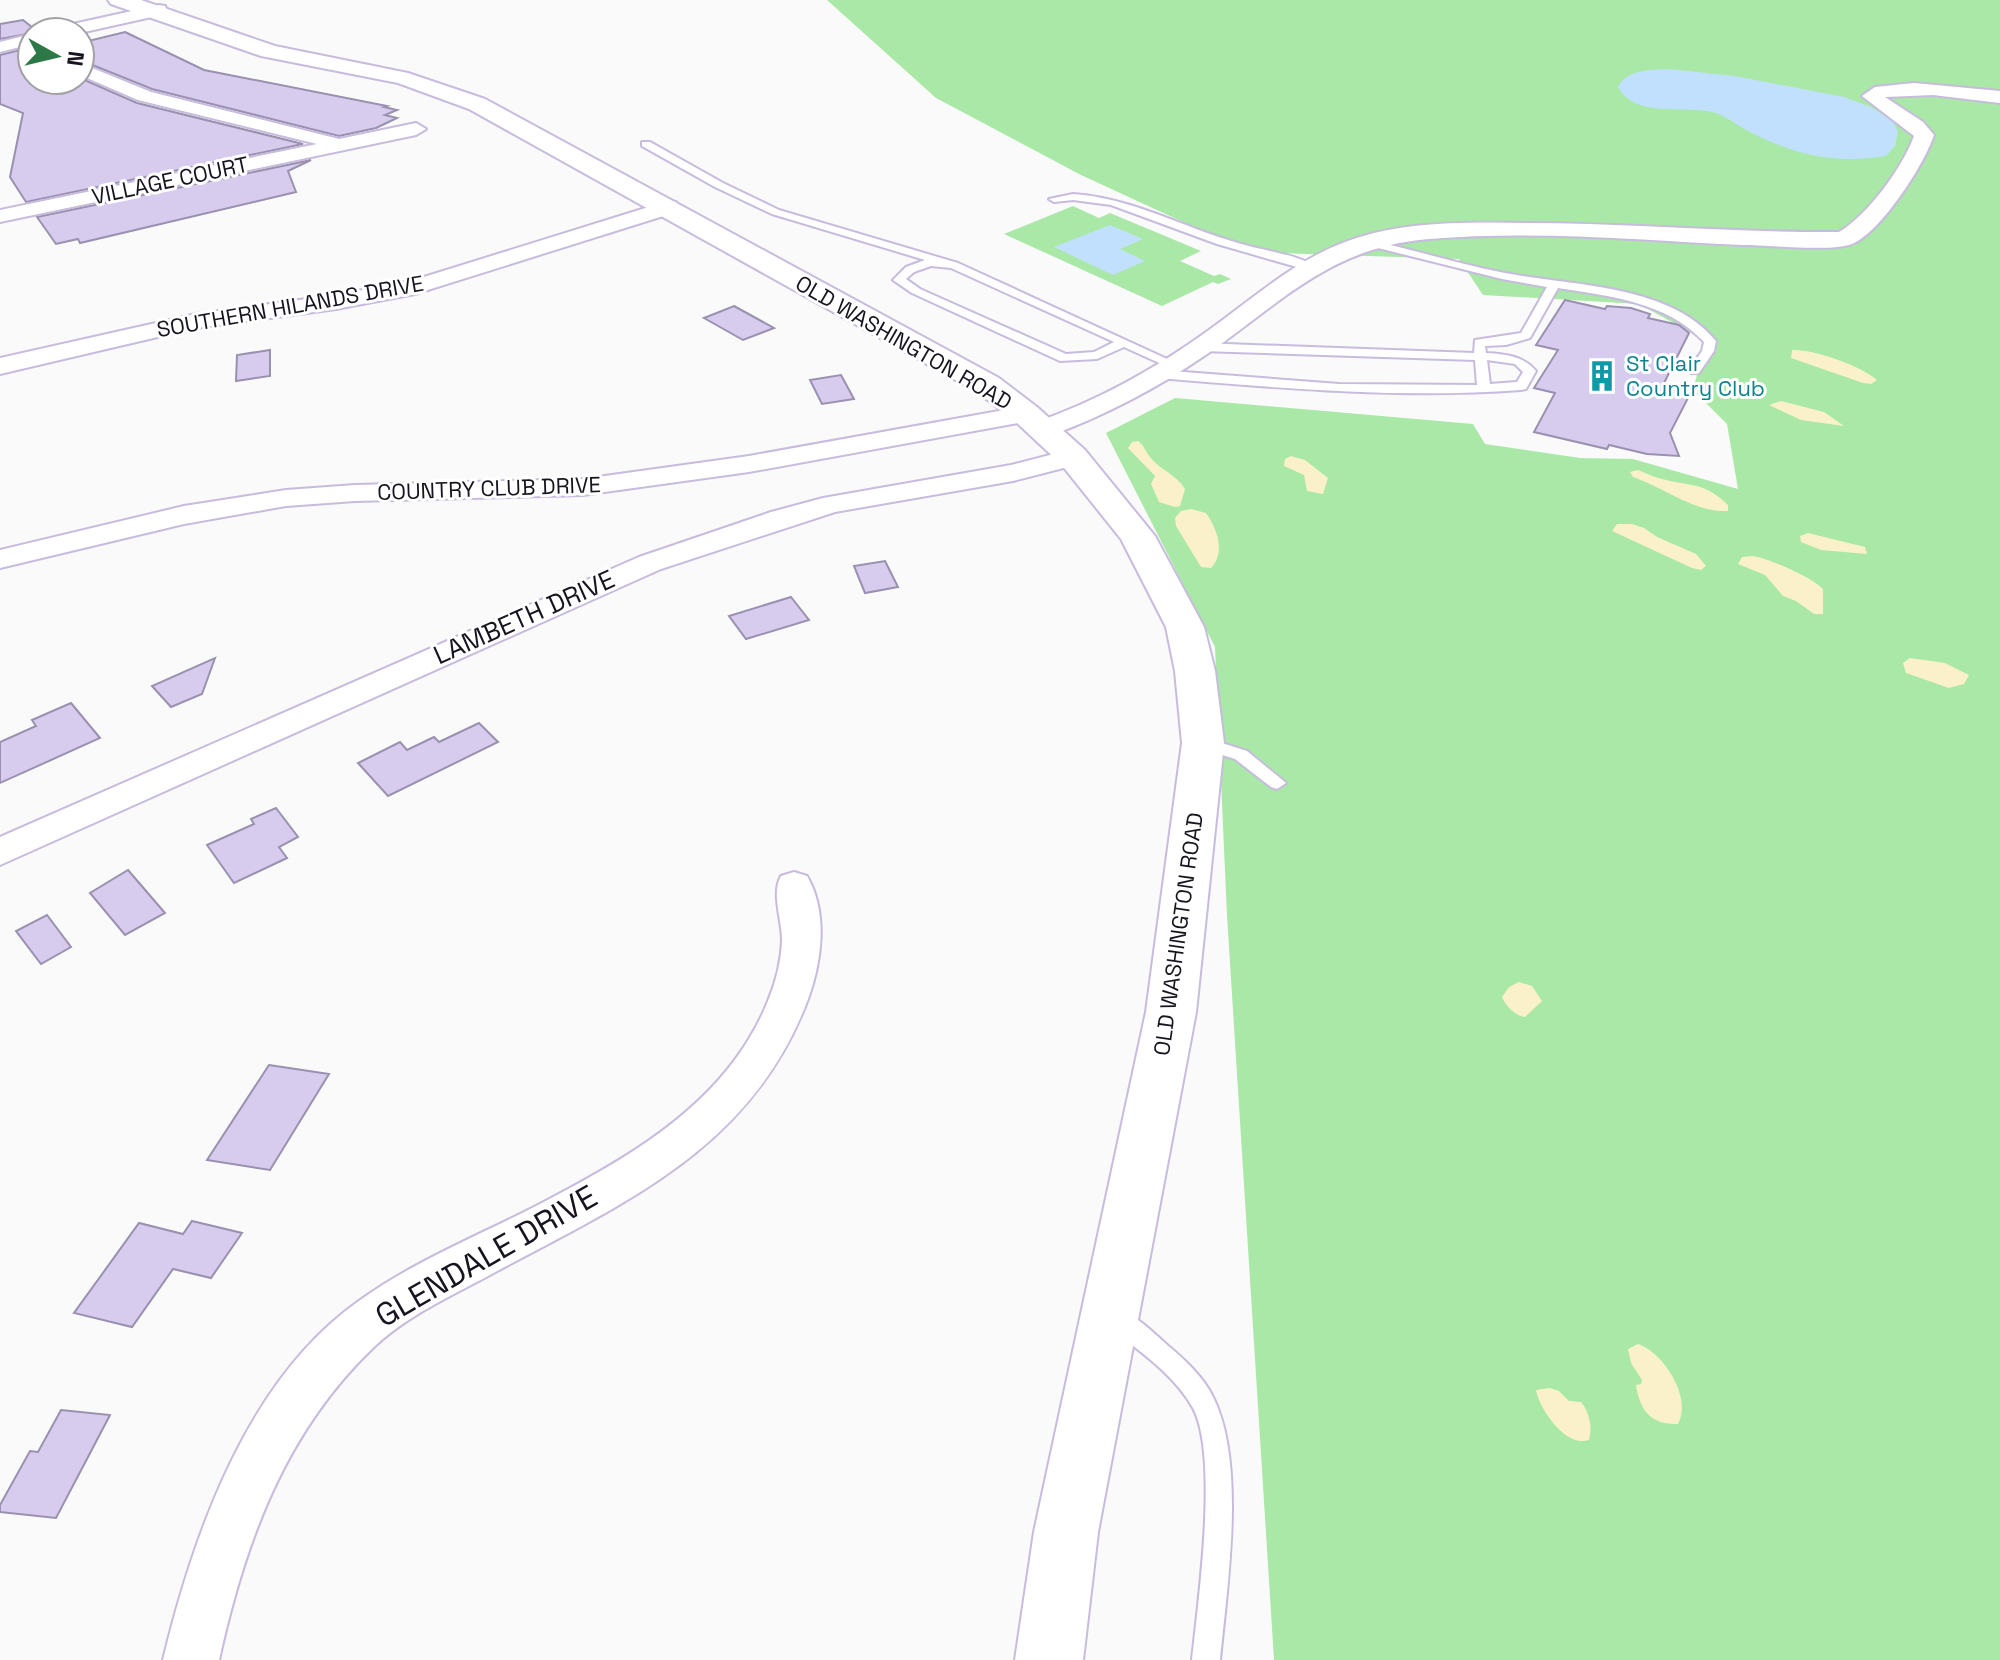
<svg xmlns="http://www.w3.org/2000/svg" width="2000" height="1660" font-family="'Space Grotesk',sans-serif">
<style>
.green{fill:#a9e8a6}
.sand{fill:#faf1cb}
.water{fill:#c1e0fd}
.building{fill:#d7ccee;stroke:#9a90af;stroke-width:2}
.lines{fill:none;stroke-linecap:round;stroke-linejoin:round}
.lane-casing{stroke:#c7bcdd;stroke-width:4}
.street-casing{stroke:#c7bcdd;stroke-width:4}
.secondary-casing{stroke:#c7bcdd;stroke-width:4}
.lane{fill:#fff;fill-rule:evenodd}
.street{fill:#fff;fill-rule:evenodd}
.secondary{fill:#fff;fill-rule:evenodd}
.labels{text-anchor:middle;dominant-baseline:central;stroke-width:6;stroke-linejoin:round;paint-order:stroke}
.far-street-label{font-size:22px;fill:#17131f;stroke:#fff}
.far-culture-label{font-size:22px;fill:#0d838f;stroke:#fff;text-anchor:start}
.street-label{font-size:26px;fill:#17131f;stroke:#fff}
.near-street-label{font-size:32px;fill:#17131f;stroke:#fff}
</style>
<rect width="100%" height="100%" fill="#fafafa"/>
<g class="green">
<path d="M827 0H2000V1660H1274L1227 915 1215 647 1106 433 1175 398 1473 424 1485 444 1580 458 1633 459 1738 489 1727 424 1693 390 1706 341 1639 304 1483 295 1459 259 1248 252 1081 175 936 98Z"/>
<path d="M1073 206 1099 218 1110 213 1201 251 1180 261 1214 276 1220 274 1231 279 1218 284 1213 282 1162 306 1004 234Z"/>
</g>
<g class="sand">
<path d="M1792 350C1814 349 1861 366 1877 380L1871 384 1863 383 1791 358Z"/>
<path d="M1781 401 1824 412 1844 426 1801 420 1769 405Z"/>
<path d="M1138 441C1145 446 1145 451 1150 457 1160 470 1176 474 1185 489L1180 506 1175 507 1159 502 1151 484 1155 476 1128 448 1132 442Z"/>
<path d="M1291 456 1305 460 1328 478 1323 494 1307 491 1304 475 1284 466 1285 459Z"/>
<path d="M1638 470C1646 473 1654 477 1662 479 1691 487 1703 481 1728 505V511C1695 513 1663 487 1633 477L1630 472Z"/>
<path d="M1191 509 1206 513C1217 529 1226 552 1211 568L1201 567 1176 526 1175 518 1181 511Z"/>
<path d="M1617 524H1632L1644 528 1657 537 1696 554 1706 566 1701 570 1692 568 1612 531Z"/>
<path d="M1808 533 1865 547 1867 554 1821 550 1801 542 1800 536Z"/>
<path d="M1753 556C1770 559 1812 577 1823 589V614H1814L1796 601 1783 596 1765 575 1738 564 1742 557Z"/>
<path d="M1910 658 1945 663 1969 675 1964 684 1949 688 1906 673 1903 663Z"/>
<path d="M1519 982 1532 986 1542 1001 1525 1017C1515 1016 1506 1006 1502 997L1509 987Z"/>
<path d="M1638 1344C1663 1352 1693 1398 1678 1424 1650 1425 1640 1410 1636 1385L1641 1384 1642 1380 1631 1363 1628 1349Z"/>
<path d="M1550 1388 1559 1391 1569 1401 1581 1402C1589 1411 1593 1428 1589 1440 1566 1448 1540 1410 1536 1390Z"/>
</g>
<g class="water">
<path d="M1669 69 1735 76 1844 97 1871 107 1892 121 1898 131 1895 146 1886 156C1837 164 1798 156 1754 134 1741 128 1729 118 1716 113 1685 104 1637 120 1618 87 1627 69 1651 70 1669 69Z"/>
<path d="M1110 225 1143 239 1120 249 1145 261 1113 275 1054 247Z"/>
</g>
<g class="building">
<path d="M23 20 38 32 0 39V24Z"/>
<path d="M125 32 204 70 387 106 384 107 397 110 385 115 397 118 376 128 339 136 152 89 80 60V43Z"/>
<path d="M32 47V80L80 78 137 103 303 144 26 202 10 177 23 113 0 104V55Z"/>
<path d="M311 160 288 171 296 192 80 243 78 239 56 244 37 217Z"/>
<path d="M1565 300 1605 309 1607 306 1631 308 1650 314 1648 318 1679 325 1689 333 1662 387 1690 394 1670 433 1679 456 1647 454 1609 445 1607 449 1534 432 1555 393 1534 388 1558 350 1536 345Z"/>
<path d="M734 306 774 328 743 340 704 318Z"/>
<path d="M270 350V376L236 381 237 355Z"/>
<path d="M841 375 854 399 822 404 810 380Z"/>
<path d="M885 561 898 587 865 593 854 566Z"/>
<path d="M791 597 809 620 746 639 729 616Z"/>
<path d="M215 658 202 694 171 707 152 686Z"/>
<path d="M71 703 100 738 0 783V742L36 726 32 720Z"/>
<path d="M479 723 498 742 388 796 358 763 400 742 407 750 434 737 439 742Z"/>
<path d="M276 808 298 837 279 847 287 858 234 883 207 845 254 824 251 819Z"/>
<path d="M128 870 165 913 125 935 90 893Z"/>
<path d="M47 915 71 947 41 964 16 931Z"/>
<path d="M269 1065 329 1074 270 1170 207 1160Z"/>
<path d="M192 1221 242 1233 211 1278 173 1269 132 1327 74 1313 139 1223 183 1234Z"/>
<path d="M61 1410 110 1415 56 1518 0 1512V1505L30 1451 38 1452Z"/>
</g>
<g class="lines">
<defs>
<g id="lane">
<path d="M642 142H650L723 183 779 210 958 263 1178 364 1168 367 1124 347 1097 359 1060 361 912 293 893 280 906 267 925 260 772 214 715 187 642 146ZM931 266 951 268 1114 342 1094 352 1066 354 920 289 906 279 914 272Z"/>
<path d="M1073 194C1132 198 1182 227 1238 243 1263 251 1299 254 1320 269L1314 272 1217 244 1111 205 1073 200 1054 202 1049 199Z"/>
<path d="M1370 240C1413 250 1456 263 1500 272 1568 286 1669 283 1716 341L1714 351 1699 373H1691L1689 370 1702 351 1704 342C1667 302 1609 296 1558 288L1530 338 1506 345 1485 346 1486 353C1506 354 1523 356 1536 371L1526 389 1521 390C1399 399 1279 388 1158 378L1152 374 1158 370 1339 384 1477 385 1475 360 1200 351 1194 347 1200 343 1474 353 1475 340 1521 333 1547 287 1502 279 1366 245 1364 243ZM1487 360 1515 364 1523 372 1517 382 1490 384Z"/>
<path d="M1203 737 1247 751 1286 783 1277 789 1271 787 1235 759 1197 747 1195 743 1197 739Z"/>
<path d="M1117 1308C1135 1315 1152 1331 1166 1344 1184 1359 1204 1377 1214 1399 1246 1466 1227 1587 1220 1660H1192C1198 1603 1219 1456 1193 1408 1174 1374 1138 1350 1109 1327L1105 1319 1109 1311Z"/>
</g>
<g id="street">
<path d="M159 5 165 6 167 10 165 14 80 33 52 32 55 28Z"/>
<path d="M32 34V44L0 52V42Z"/>
<path d="M80 63 151 92 339 139 416 123 426 129 416 135 0 222V210L317 144 138 100 80 75Z"/>
<path d="M1914 83 2000 91V103L1933 95 1885 97 1923 122 1934 135C1924 165 1881 232 1852 244 1832 252 1767 245 1743 245 1638 240 1533 230 1429 239 1331 247 1283 301 1207 354 1159 387 1108 414 1052 435H1034L1030 429 1034 423C1097 401 1155 369 1209 330 1251 300 1292 263 1340 244 1397 221 1465 222 1525 223 1630 223 1735 233 1839 232 1867 216 1903 167 1914 136L1862 96 1875 87Z"/>
<path d="M668 201 676 202 679 207 676 212 415 294 336 309 196 328 0 374V358L196 314 336 295 411 281Z"/>
<path d="M1026 406 1035 408 1039 414 1035 420 749 472 583 495 355 501 286 506 184 524 0 568V550L184 506 286 490 355 485 583 479 749 456Z"/>
<path d="M1073 449 1083 451 1087 457 1083 463 1013 481 835 512 661 569 0 865V837L639 557 771 512 823 498 1011 465Z"/>
<path d="M794 872 807 876C828 912 822 961 808 999 751 1151 621 1204 488 1276 449 1297 407 1316 375 1346 285 1431 245 1542 219 1660H163C194 1533 247 1380 359 1301 414 1261 480 1235 540 1204 611 1167 689 1124 737 1057 760 1025 781 981 782 940 782 920 771 893 781 876Z"/>
</g>
<path id="secondary" d="M108 0H141L275 46 408 73 485 99 999 378 1037 407 1085 450 1155 536 1204 627 1215 671 1224 743 1196 1012 1098 1532 1083 1660H1015L1034 1532 1146 1012 1182 743 1175 671 1166 627 1121 539 1061 464 1015 421 977 392 469 109 398 83 261 56 111 4Z"/>
</defs>
<use href="#lane" class="lane-casing"/>
<use href="#street" class="street-casing"/>
<use href="#secondary" class="secondary-casing"/>
<use href="#lane" class="lane"/>
<use href="#street" class="street"/>
<use href="#secondary" class="secondary"/>
</g>
<defs>
<symbol id="building-bare" viewBox="-9 -9 18 18"><path d="M-4-6H4V6H1V3H-1V6H-4ZM-2.5-4.3h1.7v1.8h-1.7ZM.8-4.3h1.7v1.8H.8ZM-2.5-1h1.7V.8h-1.7ZM.8-1h1.7V.8H.8Z" fill="#0f9aa8" stroke="#fff" stroke-width="2.5" paint-order="stroke"/></symbol>
</defs>
<g fill-rule="evenodd">
<use href="#building-bare" x="1580" y="354" width="44" height="44"/>
</g>
<g class="labels">
<g class="far-street-label">
<text transform="translate(170 180) rotate(-12)">VILLAGE COURT</text>
<text transform="translate(290 306) rotate(-10)">SOUTHERN HILANDS DRIVE</text>
<text transform="translate(904 342) rotate(30)">OLD WASHINGTON ROAD</text>
<text transform="translate(489 488) rotate(-2)">COUNTRY CLUB DRIVE</text>
<text transform="translate(1178 934) rotate(-82)">OLD WASHINGTON ROAD</text>
</g>
<g class="far-culture-label">
<text x="1626" y="363">St Clair<tspan x="1626" dy="25">Country Club</tspan></text>
</g>
<g class="street-label">
<text transform="translate(524 617) rotate(-24)">LAMBETH DRIVE</text>
</g>
<g class="near-street-label">
<text transform="translate(486 1256) rotate(-30)">GLENDALE DRIVE</text>
</g>
</g>
<g transform="translate(56 56) rotate(98)"><circle r="38" fill="#ffffff" stroke="#a2a1a5" stroke-width="2"/>
<path d="M0-6L14 30L0 20L-14 30Z" fill="#2c7847"/>
<text y="-12" font-size="22" font-weight="bold" text-anchor="middle" fill="#17131f">N</text>
</g>
</svg>
